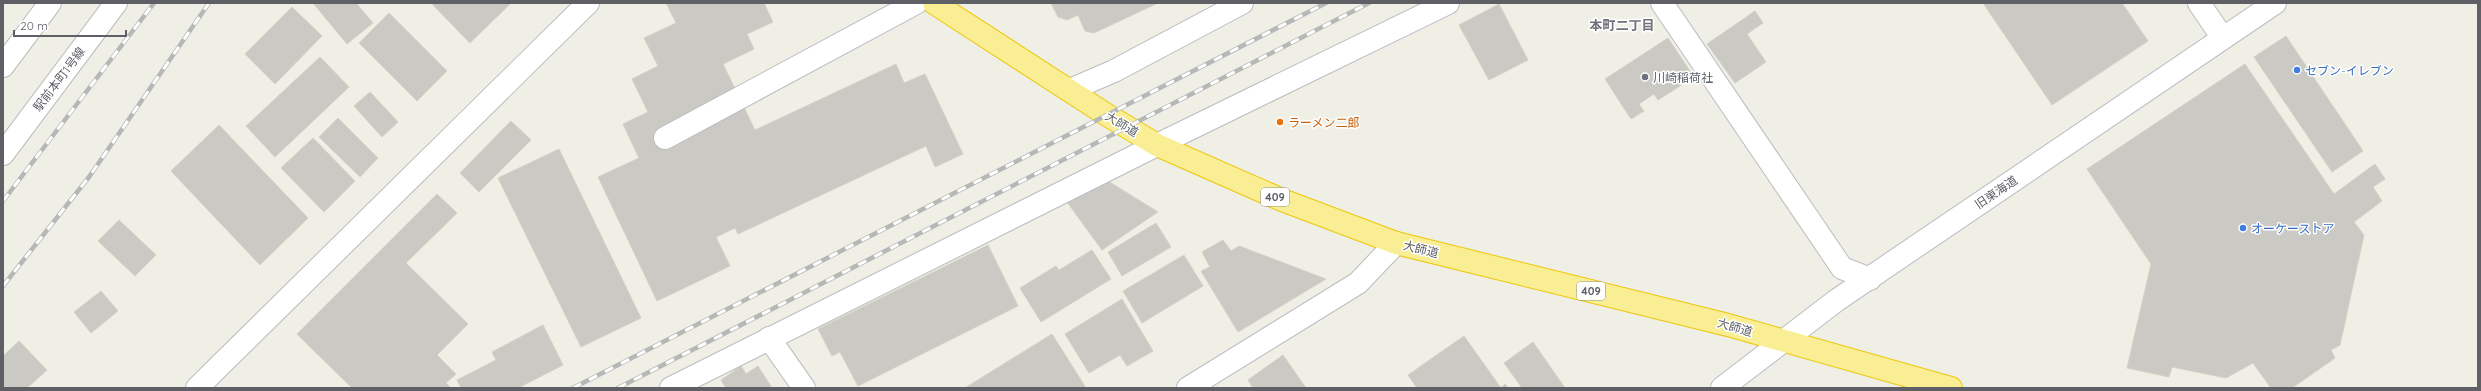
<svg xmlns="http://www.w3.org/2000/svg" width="2481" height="391" font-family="Quicksand,'Noto Sans JP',sans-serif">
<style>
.building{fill:#cbc9c3;stroke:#d4d1c5}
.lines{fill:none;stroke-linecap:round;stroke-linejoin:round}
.lane-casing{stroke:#bbbcc1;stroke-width:24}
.street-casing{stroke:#bbbcc1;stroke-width:24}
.secondary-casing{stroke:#bbbdc3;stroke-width:24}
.highway-casing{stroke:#ecc70a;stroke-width:24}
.lane{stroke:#fff;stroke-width:22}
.street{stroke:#fff;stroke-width:22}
.secondary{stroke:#fff;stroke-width:22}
.highway{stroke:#f9ee94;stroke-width:22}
.rail-casing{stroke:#b6b7b7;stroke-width:4.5}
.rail{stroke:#fff;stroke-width:3;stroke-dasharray:9;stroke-linecap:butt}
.shop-dot{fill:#3f7fe0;stroke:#fff;stroke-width:1.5}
.worship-dot{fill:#6b7280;stroke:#fff;stroke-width:1.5}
.food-dot{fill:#e8710a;stroke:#fff;stroke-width:1.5}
.labels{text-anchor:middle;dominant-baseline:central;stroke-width:3;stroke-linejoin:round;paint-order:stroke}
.shield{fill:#fff;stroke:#8e9094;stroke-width:1}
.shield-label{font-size:11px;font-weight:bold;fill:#5e6066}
.shop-label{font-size:12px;fill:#366cbe;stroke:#fff;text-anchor:start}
.worship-label{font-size:12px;fill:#5b616d;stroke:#fff;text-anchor:start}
.street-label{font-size:12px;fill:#5e6066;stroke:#fff}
.food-label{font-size:12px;fill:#c56008;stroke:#fff;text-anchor:start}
.neighbourhood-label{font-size:13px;font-weight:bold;fill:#6f7278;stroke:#fff}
</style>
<rect width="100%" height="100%" fill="#efefe6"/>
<g class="building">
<path d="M313 3H356L373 23 347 44Z"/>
<path d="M431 3H511L470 43Z"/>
<path d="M666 3H764L773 22 747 34 754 49 723 64 755 130 896 64 904 83 925 74 963 154 935 167 926 146 738 234 735 228 716 237 730 266 657 301 598 177 639 158 623 124 648 112 632 79 658 66 644 38 676 23Z"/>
<path d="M1051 3H1158L1094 33 1085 31 1078 15 1067 20 1058 17Z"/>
<path d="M1983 3H2122L2148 41 2052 105Z"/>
<path d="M1499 4 1528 60 1489 80 1459 25Z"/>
<path d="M292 7 322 36 275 84 245 54Z"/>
<path d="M1755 11 1763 23 1747 34 1766 62 1735 83 1707 44Z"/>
<path d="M389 13 447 71 417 101 359 43Z"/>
<path d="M2286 36 2363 151 2332 172 2254 57Z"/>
<path d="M1668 38 1694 77 1658 100 1654 94 1639 104 1644 111 1631 119 1605 79Z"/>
<path d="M320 57 349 87 275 157 246 126Z"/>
<path d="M2245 64 2334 194 2375 164 2385 179 2373 187 2382 201 2354 222 2364 235 2340 345 2331 350 2335 358 2292 388H2271L2253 363 2226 378 2172 367 2169 377 2127 368 2151 264 2087 169Z"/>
<path d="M370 92 398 122 382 137 354 106Z"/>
<path d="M338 118 378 158 360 177 319 137Z"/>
<path d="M511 121 531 140 479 192 460 173Z"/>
<path d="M219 125 308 218 260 265 171 171Z"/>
<path d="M313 138 355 181 324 212 281 168Z"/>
<path d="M559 149 641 318 581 347 498 178Z"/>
<path d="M1108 181 1158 212 1102 250 1067 202Z"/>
<path d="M437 194 457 213 406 263 468 324 437 355 456 374 446 383 451 388H352L297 334Z"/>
<path d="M119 220 156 255 135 276 98 241Z"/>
<path d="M1156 223 1171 247 1122 276 1108 252Z"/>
<path d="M1223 240 1231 251 1239 246 1326 279 1238 332 1201 271 1210 267 1202 252Z"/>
<path d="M988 245 1018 306 858 386 840 352 832 356 818 329Z"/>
<path d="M1092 250 1111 279 1041 322 1020 288 1056 266 1059 270Z"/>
<path d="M1184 255 1203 286 1142 323 1123 291Z"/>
<path d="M101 291 118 311 91 333 74 312Z"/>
<path d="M1122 299 1153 351 1127 366 1120 355 1089 373 1065 334Z"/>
<path d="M543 325 563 365 518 388H461L457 380 496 360 492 352Z"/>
<path d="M1052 334 1086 388H965Z"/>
<path d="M1464 336 1501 388 1505 384 1508 388H1417L1408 375Z"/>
<path d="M19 341 47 370 27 388H10L7 386 3 388V356Z"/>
<path d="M1533 342 1565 388H1522L1504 363Z"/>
<path d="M1283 355 1306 388H1253L1248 380Z"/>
<path d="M741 366 746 374 758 366 772 388H726L721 380Z"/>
</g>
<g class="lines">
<defs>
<g id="lane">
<path d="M3 66 50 3"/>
<path d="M665 138 916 3"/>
</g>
<g id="street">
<path d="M1662 3 1842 268 1870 279"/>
<path d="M2199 3 2222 37"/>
<path d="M1070 90 1114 71 1242 3"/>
<path d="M3 154 116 3"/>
<path d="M769 338 804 388"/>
<path d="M197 388 588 3"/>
<path d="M671 388 1157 145 1448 3"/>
<path d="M1188 388 1358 283 1396 243"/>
</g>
<path id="secondary" d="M1722 388 1837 300 2275 3"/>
<path id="highway" d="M934 3 1107 115 1157 145 1282 200 1396 243 1728 325 1951 388"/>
</defs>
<use href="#lane" class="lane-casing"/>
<use href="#street" class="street-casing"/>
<use href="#secondary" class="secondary-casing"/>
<use href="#highway" class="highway-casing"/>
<use href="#lane" class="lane"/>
<use href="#street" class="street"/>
<use href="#secondary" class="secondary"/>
<use href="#highway" class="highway"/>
<defs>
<g id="rail">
<path d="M3 201 154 3"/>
<path d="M3 286 89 177 209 3"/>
<path d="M573 388 1326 3"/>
<path d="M618 388 1369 3"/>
</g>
</defs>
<use href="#rail" class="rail-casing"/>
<use href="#rail" class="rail"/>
</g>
<g class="shop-dot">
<circle cx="2297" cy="70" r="4"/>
<circle cx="2243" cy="228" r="4"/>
</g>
<circle class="worship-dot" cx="1645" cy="77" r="4"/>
<circle class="food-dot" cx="1280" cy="122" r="4"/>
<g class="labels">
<g class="shield">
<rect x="1261" y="188" width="28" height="18" rx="3"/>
<rect x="1577" y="282" width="28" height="18" rx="3"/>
</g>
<g class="shield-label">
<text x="1275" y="197">409</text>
<text x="1591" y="291">409</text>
</g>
<g class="shop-label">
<text x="2305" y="70">セブン-イレブン</text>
<text x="2251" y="228">オーケーストア</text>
</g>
<g class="worship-label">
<text x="1653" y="77">川崎稲荷社</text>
</g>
<g class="street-label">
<text transform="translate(59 79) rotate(-53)">駅前本町1号線</text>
<text transform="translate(1122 124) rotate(31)">大師道</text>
<text transform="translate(1996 192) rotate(-34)">旧東海道</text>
<text transform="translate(1421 249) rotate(14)">大師道</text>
<text transform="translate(1735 327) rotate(16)">大師道</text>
</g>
<g class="food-label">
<text x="1288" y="122">ラーメン二郎</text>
</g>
<g class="neighbourhood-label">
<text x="1622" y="25">本町二丁目</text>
</g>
</g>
<rect width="2481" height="391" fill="none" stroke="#5e6066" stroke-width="8"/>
<path d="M14 30v6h112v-6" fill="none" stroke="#5e6066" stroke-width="2"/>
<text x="20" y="30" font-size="12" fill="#5e6066" stroke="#ffffff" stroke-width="3" paint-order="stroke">20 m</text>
</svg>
